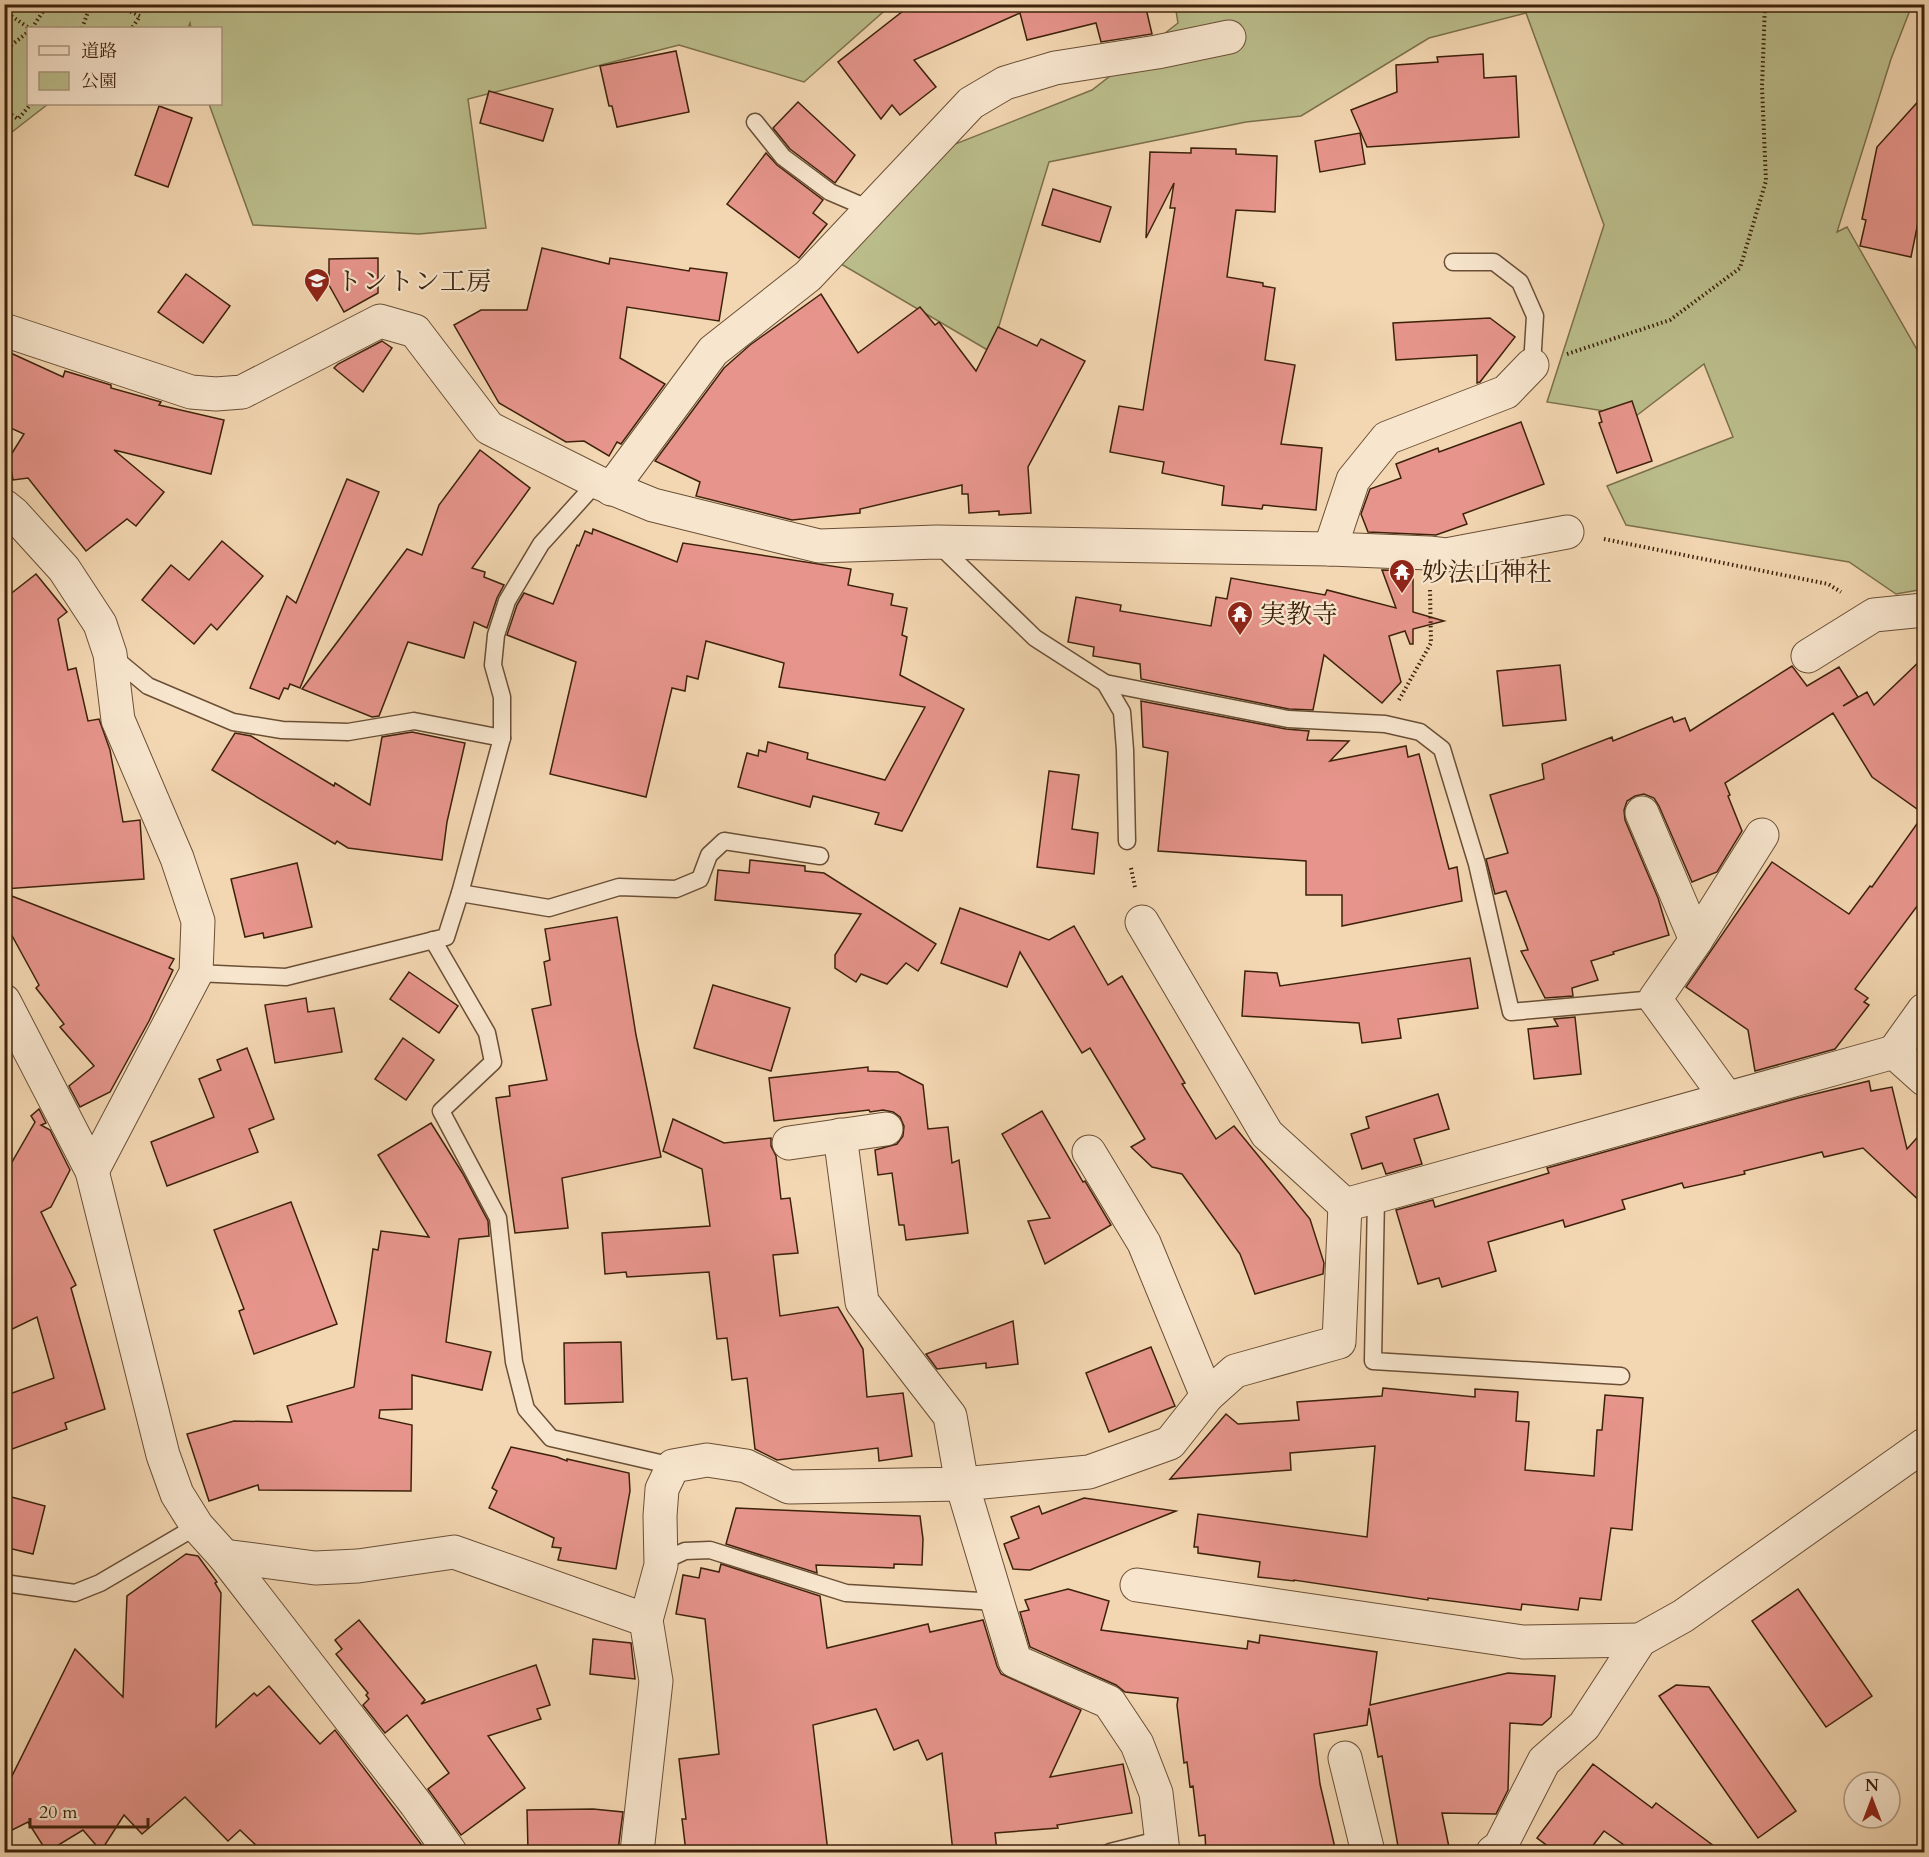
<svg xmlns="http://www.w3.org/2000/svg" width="1929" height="1857" font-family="Cardo,'Noto Serif JP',serif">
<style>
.green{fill:#bbbe8c;stroke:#7c704c;stroke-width:1.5}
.building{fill:#e7958c;stroke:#3d220b;stroke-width:1.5}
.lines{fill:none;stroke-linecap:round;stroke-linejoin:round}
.service-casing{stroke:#6a4f35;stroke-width:19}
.minor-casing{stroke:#6a4f35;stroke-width:35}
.path{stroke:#3d220b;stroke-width:4;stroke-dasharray:1.5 3;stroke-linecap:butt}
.service{stroke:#f7e5cd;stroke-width:16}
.minor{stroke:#f7e5cd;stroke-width:33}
.labels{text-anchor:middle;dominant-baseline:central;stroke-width:4.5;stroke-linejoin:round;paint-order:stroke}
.poi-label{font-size:26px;fill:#3d220b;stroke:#f7e5cd;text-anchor:start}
</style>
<rect width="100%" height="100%" fill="#f3d7b2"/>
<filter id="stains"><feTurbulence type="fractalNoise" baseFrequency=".00333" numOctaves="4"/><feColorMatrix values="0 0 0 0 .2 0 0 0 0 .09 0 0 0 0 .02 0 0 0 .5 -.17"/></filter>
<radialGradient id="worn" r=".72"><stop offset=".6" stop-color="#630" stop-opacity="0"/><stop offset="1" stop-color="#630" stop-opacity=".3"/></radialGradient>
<g class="green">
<path d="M4 5H891L804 82 679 45 468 99 486 228 419 234 253 225 209 104H220V28H191L190 23 188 28H28V104H48L12 132 5 130Z"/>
<path d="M1175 5H1912L1891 59 1837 232 1847 227 1924 362V589L1896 594 1849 562 1626 525 1607 486 1733 437 1704 364 1636 416 1547 402 1604 225 1526 13 1429 38 1301 116 1246 122 1049 162 991 352 841 264 902 165 1092 90 1178 23Z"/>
</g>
<g class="building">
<path d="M912 4H1145L1152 34 1101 42 1096 23 1027 40 1020 13 914 60 936 87 900 115 892 105 881 119 838 62Z"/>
<path d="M676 51 689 112 617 127 612 106H609L600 66Z"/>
<path d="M1483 54 1484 78 1516 76 1519 137 1367 147 1351 110 1397 92 1396 65 1438 62 1437 57Z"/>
<path d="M489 91 553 109 543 141 480 123Z"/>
<path d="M1924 95V193L1911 257 1860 246 1866 220 1862 219 1877 147Z"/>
<path d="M798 102 855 155 835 183 790 149 773 128Z"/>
<path d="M159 106 192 118 168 187 135 175Z"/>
<path d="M1360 133 1365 164 1320 172 1315 141Z"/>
<path d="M1191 148 1236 149V154L1277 156 1275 212 1236 210 1227 277 1263 283V286L1275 288 1265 360 1295 365 1281 444 1322 448 1316 510 1263 505 1262 509 1222 505 1224 486 1162 473 1164 462 1110 452 1119 406 1143 410 1175 208H1170L1174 183 1146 238 1150 152 1191 153Z"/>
<path d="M766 153 777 165 823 200 813 213 827 224 799 258 727 204Z"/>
<path d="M1053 189 1111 207 1100 242 1042 225Z"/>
<path d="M542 248 609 264 610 258 689 271 690 268 727 273 719 321 627 307 620 358 665 384 621 444 617 442 609 456 584 441 566 442 499 403 454 325 481 310H527Z"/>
<path d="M378 258V293L344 312 329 285V259Z"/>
<path d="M186 274 230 306 203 343 158 312Z"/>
<path d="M821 294 858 353 920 307 935 325 939 322 976 371 998 327 1037 346 1041 339 1085 361 1028 467 1031 513 999 515V511L969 513 968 494H962V485L860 509V513L792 520 696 496 700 482 655 461 724 368 750 345Z"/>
<path d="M1490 318 1515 337 1480 382 1477 383V355L1396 360 1393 323Z"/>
<path d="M382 341 392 348 363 392 334 368 338 364Z"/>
<path d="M4 350 63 377 65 371 111 385V388L161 402 159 405 224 420 211 474 114 450 164 492 136 526 127 519 86 551 28 478 13 480 9 458 24 434 4 425Z"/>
<path d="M1632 401 1652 461 1617 473 1599 423 1602 422 1599 412Z"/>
<path d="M1521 422 1544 484 1463 514 1467 524 1436 535 1368 532 1361 514 1370 489 1401 478 1396 464 1438 448 1439 452Z"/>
<path d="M480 450 530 488 472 568 485 572 484 577 504 585 497 598 487 628 474 622 464 658 408 642 379 716 372 717 302 689 407 549 422 555 439 505Z"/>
<path d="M347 479 379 492 300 688 290 684 288 689 284 688 279 699 250 688 287 596 296 603Z"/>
<path d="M593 529 677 562 683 543 851 569 848 585 893 594 891 605 907 608 902 635 907 637 900 675 964 709 902 831 875 824 879 813 813 796 810 807 738 787 747 753 758 756 759 750 766 752 768 742 808 753 807 759 885 780 925 707 779 687 784 663 706 641 698 679 687 676 685 691 672 688 646 797 550 774 576 662 507 635 517 605 524 593 553 604 577 545 579 546 585 531 592 534Z"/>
<path d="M222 541 263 576 217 630 211 624 194 644 142 600 171 565 189 580Z"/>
<path d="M1382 570 1413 571V612L1444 621 1413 629V644H1410L1405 631 1389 636 1401 682 1382 703 1324 655 1313 710 1289 709 1141 679 1140 664 1093 656 1094 647 1068 642 1076 597 1121 605 1120 611 1211 626 1216 597 1227 599 1231 578 1325 595 1327 590 1396 608Z"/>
<path d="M36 574 67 612 58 619 68 670 76 668 88 721 99 719 110 750 123 822 140 820 144 879 4 889V599Z"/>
<path d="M1924 657V897L1855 989 1868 998 1864 1002 1869 1005 1835 1049 1755 1071 1748 1030 1686 987 1772 862 1849 914 1870 886 1872 887 1924 814 1872 777 1833 713 1725 783 1730 795 1728 796 1742 831 1717 872 1692 882 1659 806 1654 798 1644 794 1635 796 1627 801 1624 810 1625 820 1658 898 1669 935 1613 952 1614 954 1591 961 1598 980 1572 988 1573 996 1545 998 1521 951 1528 950 1506 891 1495 894 1486 859 1508 853 1490 795 1544 779 1542 764 1612 737 1613 741 1672 717 1674 722 1685 718 1690 731 1792 666 1807 686 1839 667 1858 697 1843 706 1867 692 1874 705Z"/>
<path d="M1560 665 1566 720 1503 726 1497 671Z"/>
<path d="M1141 701 1286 729 1309 731 1307 740 1349 741 1330 761 1406 746 1408 757 1419 754 1449 869 1457 867 1462 901 1342 926V895H1306V861L1158 851 1168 752 1143 747Z"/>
<path d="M412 732 465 743 447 822 442 860 348 848 337 841 335 844 212 770 235 733 251 736 334 786 335 783 370 805 382 737Z"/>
<path d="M1049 771 1079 775 1072 829 1098 833 1094 874 1037 867Z"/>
<path d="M750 860 805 866V871L824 873 936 944 918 971 906 963 887 984 861 974 856 982 835 968V955L861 914 715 900 718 870 749 873Z"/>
<path d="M297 863 312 927 264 938 263 933 245 937 231 879Z"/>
<path d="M4 893 174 959 169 968 173 970 149 1021 110 1092 80 1107 69 1086 94 1066 60 1027 64 1024 36 988 39 985 4 921Z"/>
<path d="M960 908 1049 940 1074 926 1108 985 1122 976 1185 1083 1182 1084 1216 1139 1234 1126 1310 1219 1324 1263 1323 1274 1255 1294 1240 1254 1182 1174 1152 1167 1131 1147 1145 1139 1090 1048 1082 1053 1020 952 1007 987 941 963Z"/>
<path d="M617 917 636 1035 661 1157 562 1178 568 1228 515 1233 496 1098 510 1096 509 1086 547 1080 532 1009 551 1005 544 962 550 960 545 929Z"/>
<path d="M1470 958 1478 1008 1398 1019 1401 1038 1362 1043 1359 1023 1242 1016 1245 971 1277 973 1280 986Z"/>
<path d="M409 972 458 1006 439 1033 390 999Z"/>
<path d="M713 985 790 1008 771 1071 694 1048Z"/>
<path d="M306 998 308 1012 334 1008 342 1052 275 1063 265 1005Z"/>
<path d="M1575 1017 1581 1074 1534 1079 1528 1029 1558 1026 1554 1019Z"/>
<path d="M403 1038 434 1060 406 1100 375 1079Z"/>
<path d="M247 1048 274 1119 249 1129 258 1152 167 1186 151 1142 214 1117 199 1079 221 1070 217 1060Z"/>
<path d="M868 1067V1071L898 1072 923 1085 928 1129 948 1127 952 1163 959 1160 968 1233 906 1240 904 1225H899L892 1173 878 1175 875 1150 897 1144 903 1136 904 1126 900 1117 893 1112 883 1110 870 1112 869 1110 774 1121 769 1078Z"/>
<path d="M1869 1081 1871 1091 1892 1087 1907 1149 1924 1130V1205L1863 1148 1824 1157 1822 1152 1744 1171 1745 1174 1684 1188 1682 1183 1622 1200 1625 1209 1565 1227 1563 1220 1488 1242 1496 1271 1442 1287 1439 1278 1418 1284 1396 1210 1433 1200 1435 1207 1549 1173 1547 1168 1798 1098Z"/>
<path d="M1438 1094 1449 1129 1414 1139 1422 1164 1386 1174 1382 1163 1362 1169 1351 1134 1369 1128 1366 1117Z"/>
<path d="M39 1109 46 1123 41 1125 50 1130 70 1170 51 1207 41 1212 76 1285 71 1288 105 1409 65 1423 67 1429 4 1452V1396L54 1378 37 1317 4 1333V1176L35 1122 31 1116Z"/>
<path d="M1042 1111 1083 1182 1085 1181 1111 1225 1045 1264 1028 1221 1050 1218 1002 1134Z"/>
<path d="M673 1119 724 1143 771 1138V1146L776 1156 781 1199 790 1198 798 1253 773 1255 780 1316 838 1307 863 1349 867 1397 903 1393 912 1456 879 1461 878 1448 777 1460 755 1449 747 1378 732 1380 727 1338 717 1339 709 1272 627 1277 626 1272 605 1274 602 1233 710 1226 702 1169 663 1151Z"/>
<path d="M431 1123 463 1174 488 1221 489 1236 459 1239 446 1342 491 1352 482 1390 412 1375V1409L380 1410 379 1418 412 1425 411 1491 259 1490 258 1485 209 1501 187 1434 234 1421 292 1422 287 1406 354 1387 373 1249 378 1250 381 1231 429 1237 378 1155Z"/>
<path d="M291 1202 337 1324 254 1354 239 1311 244 1309 214 1230Z"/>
<path d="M1013 1321 1018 1364 986 1368V1363L937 1369 926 1354Z"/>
<path d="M621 1342 623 1402 565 1404 564 1343Z"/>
<path d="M1151 1347 1175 1406 1109 1432 1086 1373Z"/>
<path d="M1383 1388 1475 1397V1389L1518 1392 1516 1421 1529 1422 1525 1470 1594 1476 1597 1430H1602L1605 1395 1643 1398 1632 1530 1611 1528 1601 1600 1580 1598 1578 1610 1522 1604 1521 1610 1428 1598V1600L1294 1580V1581L1258 1577 1260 1562 1198 1553V1547H1194L1198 1514 1367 1537 1375 1446 1290 1453 1291 1470 1170 1479 1226 1414 1238 1424 1299 1420 1297 1402 1382 1396Z"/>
<path d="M511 1447 557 1457 567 1461V1459L629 1473 630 1491 616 1569 558 1560 561 1548 552 1547 554 1538 489 1508 497 1491 492 1488Z"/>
<path d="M4 1495 45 1506 33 1554 4 1547Z"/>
<path d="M1084 1498 1176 1511 1030 1570 1013 1569 1004 1544 1019 1538 1011 1517 1039 1506 1042 1514Z"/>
<path d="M736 1508 920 1516 923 1539 922 1565 894 1564V1568L816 1565 817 1573 726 1544Z"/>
<path d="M186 1554 198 1556 217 1582 215 1583 221 1593 216 1727 254 1693 257 1696 269 1686 320 1744 335 1730 427 1852H263L240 1830 228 1841 185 1797 142 1834 124 1815 101 1851 83 1830 47 1852 28 1822 4 1834V1786L8 1784 75 1649 123 1697 127 1596Z"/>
<path d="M721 1564 820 1596 827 1648 928 1624 930 1632 983 1620 997 1666 1001 1674 1081 1710 1050 1777 1123 1764 1132 1813 1057 1825 1058 1828 995 1833 997 1852H953L942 1753 927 1760 918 1740 894 1750 876 1709 813 1725 828 1852H686L682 1819H686L679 1759 719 1754 705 1619 676 1614 683 1575 699 1578 701 1568 719 1572Z"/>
<path d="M1068 1589 1109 1601 1101 1630 1247 1649 1248 1641 1259 1643 1260 1635 1377 1652 1370 1705 1508 1673 1555 1676 1551 1717 1542 1725 1510 1723 1508 1790 1496 1814 1442 1813 1450 1852H1399L1382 1756 1378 1757 1369 1708 1367 1725 1314 1734 1320 1784 1336 1852H1273L1272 1849 1239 1852H1206L1205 1835 1199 1836 1193 1786 1190 1787 1187 1762 1184 1763 1177 1705 1178 1698 1125 1692 1116 1685 1030 1647 1020 1612 1029 1610 1025 1600Z"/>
<path d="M1798 1589 1872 1696 1826 1727 1752 1621Z"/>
<path d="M359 1620 425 1700 421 1704 536 1665 550 1705 537 1709 541 1719 488 1736 525 1788 461 1835 428 1789 449 1773 407 1715 385 1733 363 1705 369 1699 366 1695 368 1693 336 1654 342 1649 335 1640Z"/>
<path d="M593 1639 631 1643 635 1679 590 1674Z"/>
<path d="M1676 1685 1709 1687 1796 1811 1758 1838 1659 1696Z"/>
<path d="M1593 1764 1652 1808 1656 1803 1722 1852H1634L1604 1831 1588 1852H1556L1537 1838Z"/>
<path d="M593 1809 623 1812 618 1850H528L527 1810Z"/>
</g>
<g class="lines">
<defs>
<g id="service">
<path d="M755 122 783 157 830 192 872 210"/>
<path d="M1453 262H1494L1520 282 1535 316 1532 365"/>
<path d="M937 543 1035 638 1105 683 1288 719 1385 724 1420 732 1442 749 1477 864 1511 1012 1655 999"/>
<path d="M113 657 148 686 233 722 282 730 348 732 414 721 502 738"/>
<path d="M1105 683 1122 712 1125 750 1127 841"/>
<path d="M460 893 502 738V697L493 665 496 635 507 601 541 544 597 482"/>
<path d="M433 940 487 1033 493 1062 441 1111 498 1218 514 1362 526 1409 551 1438 673 1466"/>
<path d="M196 973 286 977 446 937 460 893 549 908 619 887 676 889 700 879 709 855 724 841 820 856"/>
<path d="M1376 1196 1373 1361 1621 1376"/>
<path d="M661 1562 685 1551 710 1550 846 1593 997 1602"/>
<path d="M4 1583 75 1593 100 1583 197 1526"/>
<path d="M1110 1852 1162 1839"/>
</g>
<g id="minor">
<path d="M4 330 191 392 216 394 242 392 380 321 415 331 489 428 597 482 653 505 819 546 937 542 1330 549 1429 553 1446 555 1567 532"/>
<path d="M611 489 713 351 808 276 971 103 1005 83 1055 68 1157 52 1229 37"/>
<path d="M4 506 14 514 64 569 100 624 110 654 118 720 177 858 198 921 196 973 92 1171"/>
<path d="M1330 549 1353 480 1387 438 1506 392 1532 365"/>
<path d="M1808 656 1874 615 1924 610"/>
<path d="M1642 813 1696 940"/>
<path d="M1142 922 1267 1134 1345 1205 1894 1052"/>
<path d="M4 1001 92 1171 163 1455 177 1494 197 1526 224 1556 416 1804 450 1852"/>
<path d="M1924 1010 1894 1052 1924 1079"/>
<path d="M1726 1097 1655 999 1696 940 1762 835"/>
<path d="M789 1143 886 1129"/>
<path d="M1089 1152 1144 1243 1207 1396 1170 1443 1089 1472 962 1484 1015 1661 1109 1702 1137 1744 1156 1793 1163 1852"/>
<path d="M1207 1396 1235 1371 1339 1342 1345 1205"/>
<path d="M224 1556 315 1568 358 1566 454 1552 646 1620 656 1681 637 1852"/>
<path d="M1137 1585 1523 1642 1640 1640"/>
<path d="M646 1620 661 1565 660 1516 662 1489 673 1466 707 1460 746 1466 789 1487 962 1484 950 1416 862 1302 840 1135"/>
<path d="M1345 1758 1368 1852"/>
<path d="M1493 1852 1500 1847 1544 1761 1584 1726 1640 1640 1683 1616 1924 1445"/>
</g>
</defs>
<use href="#service" class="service-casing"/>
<use href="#minor" class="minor-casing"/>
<g class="path">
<path d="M114 4 140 16 132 28"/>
<path d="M4 11 29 28"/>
<path d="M32 28 48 4"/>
<path d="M82 28 91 4"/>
<path d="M4 51 28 32"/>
<path d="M4 110 18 119 31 104"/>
<path d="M1567 354 1670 320 1740 268 1766 181 1762 87 1765 4"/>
<path d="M1604 539 1828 584 1841 592"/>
<path d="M1399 700 1431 643 1430 590"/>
<path d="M1131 868 1135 887"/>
</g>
<use href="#service" class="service"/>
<use href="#minor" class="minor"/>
</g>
<defs>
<symbol id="school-pin" viewBox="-11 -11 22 30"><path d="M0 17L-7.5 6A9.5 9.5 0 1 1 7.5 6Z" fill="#8f2418" stroke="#f7e5cd"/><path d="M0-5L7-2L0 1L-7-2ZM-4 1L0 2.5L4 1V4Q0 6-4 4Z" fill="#fff"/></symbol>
<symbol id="temple-pin" viewBox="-11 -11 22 30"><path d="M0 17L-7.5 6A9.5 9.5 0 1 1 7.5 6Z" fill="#8f2418" stroke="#f7e5cd"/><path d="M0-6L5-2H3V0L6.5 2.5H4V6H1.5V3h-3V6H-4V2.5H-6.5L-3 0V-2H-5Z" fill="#fff"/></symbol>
</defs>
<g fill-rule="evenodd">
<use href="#school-pin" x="302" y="266" width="30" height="40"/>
<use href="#temple-pin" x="1387" y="557" width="30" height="40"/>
<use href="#temple-pin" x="1225" y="599" width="30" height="40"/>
</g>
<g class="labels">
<g class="poi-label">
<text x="336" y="281">トントン工房</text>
<text x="1422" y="572">妙法山神社</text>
<text x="1260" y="614">実教寺</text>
</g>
</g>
<rect width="1929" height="1857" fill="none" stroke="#f3d7b2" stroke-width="24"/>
<rect x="6" y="6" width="1917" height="1845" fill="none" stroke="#3d220b" stroke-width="3"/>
<rect x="12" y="12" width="1905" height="1833" fill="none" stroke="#3d220b" stroke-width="1.5"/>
<rect x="27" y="27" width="195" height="78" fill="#f7e5cd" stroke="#ad977f" stroke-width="1.5"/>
<rect x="39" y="46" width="30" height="9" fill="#f7e5cd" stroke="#ad977f" stroke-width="1.5"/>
<text x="81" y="57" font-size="18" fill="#3d220b">道路</text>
<rect x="39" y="72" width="30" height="18" fill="#bbbe8c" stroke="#ad977f" stroke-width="1.5"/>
<text x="81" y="87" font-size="18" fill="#3d220b">公園</text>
<g transform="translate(1872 1800)"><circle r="28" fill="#f7e5cd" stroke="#ad977f" stroke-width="1.5"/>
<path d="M0-4.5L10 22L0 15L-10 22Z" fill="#8f2418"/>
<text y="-9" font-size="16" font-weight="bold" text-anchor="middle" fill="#3d220b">N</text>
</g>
<path d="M30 1818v9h118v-9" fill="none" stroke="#3d220b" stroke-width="3"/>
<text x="39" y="1818" font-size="18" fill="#3d220b" stroke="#f7e5cd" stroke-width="4.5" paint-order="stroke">20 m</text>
<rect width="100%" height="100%" filter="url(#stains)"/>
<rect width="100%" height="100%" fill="url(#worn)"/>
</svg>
